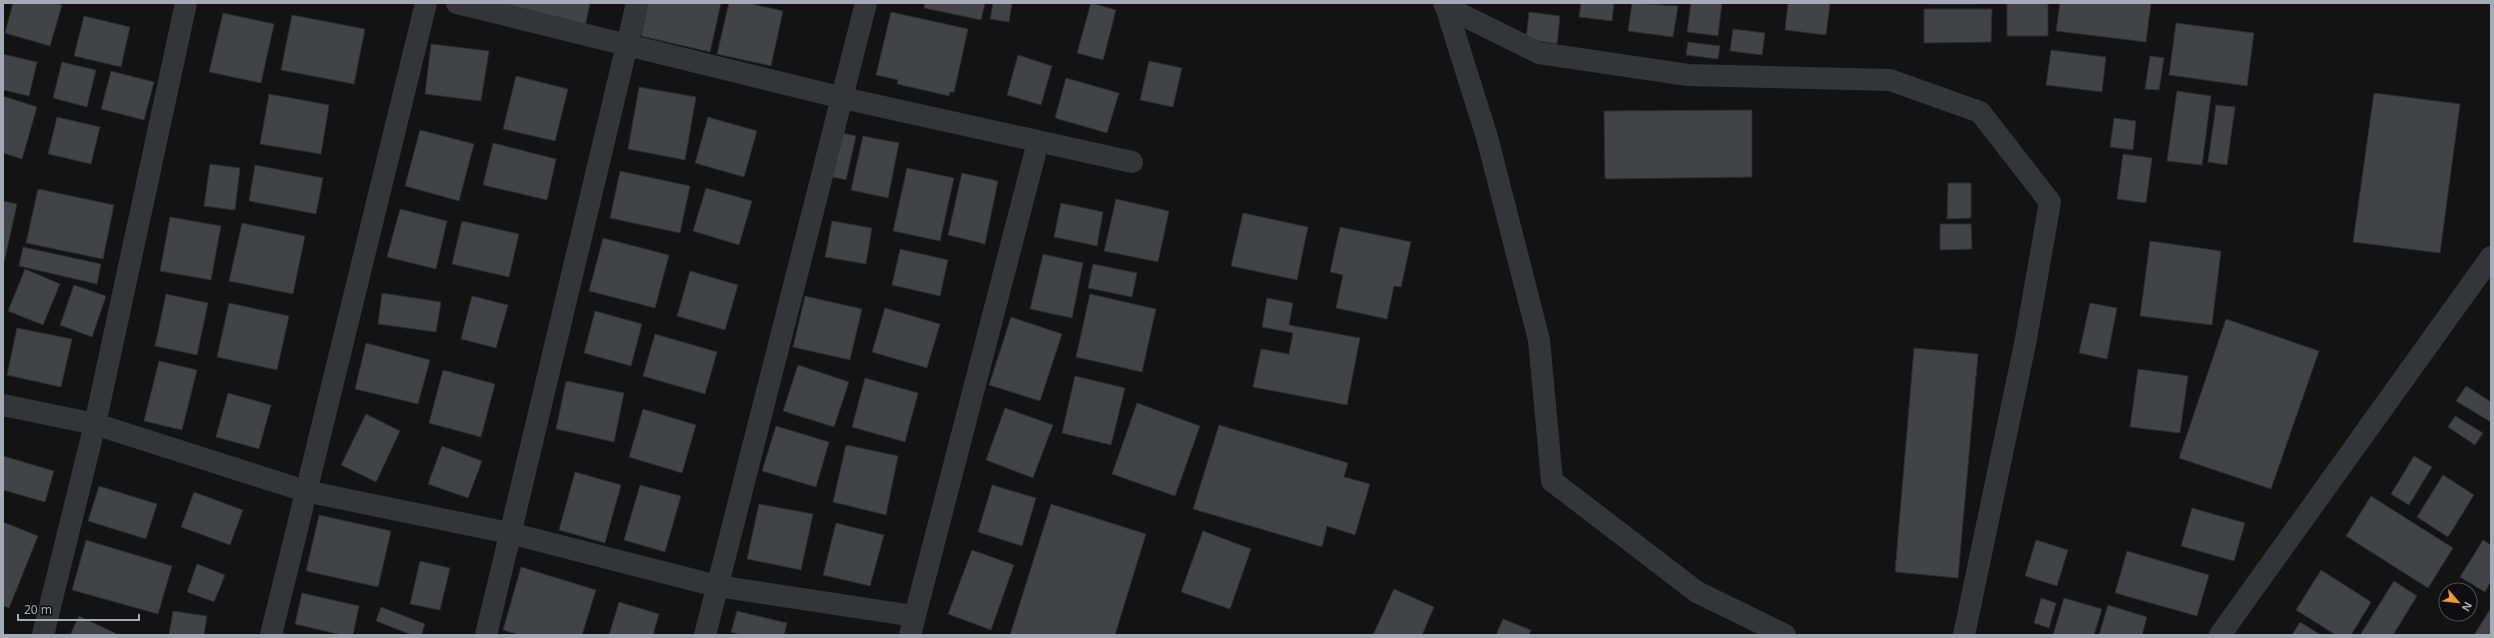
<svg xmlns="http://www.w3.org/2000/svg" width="2494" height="638" font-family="'Noto Sans',sans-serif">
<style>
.building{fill:#424347;stroke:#2d2d30}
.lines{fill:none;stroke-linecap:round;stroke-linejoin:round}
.service{stroke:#343539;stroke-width:22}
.minor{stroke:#343539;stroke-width:22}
</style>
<rect width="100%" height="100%" fill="#131314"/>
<g class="building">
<path d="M13 3H53L62 5 50 46 5 33Z"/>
<path d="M505 3H590L585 27 504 8Z"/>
<path d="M648 3H721L710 52 641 36Z"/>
<path d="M729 3H748L783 11 771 66 717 54Z"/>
<path d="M925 3H985L981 20 924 8Z"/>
<path d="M993 3H1012L1009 22 990 19Z"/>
<path d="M1091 3 1116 10 1103 60 1077 53Z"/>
<path d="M1581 3H1614L1612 21 1579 17Z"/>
<path d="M1632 3 1678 6 1673 37 1628 31Z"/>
<path d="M1691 3H1722L1718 36 1687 32Z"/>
<path d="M1788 3H1830L1826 35 1785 30Z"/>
<rect x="1926" y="3" width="49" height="1"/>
<rect x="2007" y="3" width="41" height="33"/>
<path d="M2060 3H2151L2146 42 2056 31Z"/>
<path d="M1924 9H1992L1991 42 1924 43Z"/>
<path d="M891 12 968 29 954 92H950L949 96 897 84 898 80 876 75Z"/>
<path d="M1529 12 1560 16 1557 44 1526 39Z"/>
<path d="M223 13 274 24 261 83 209 72Z"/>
<path d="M292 15 365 29 354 84 281 70Z"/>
<path d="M84 16 130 27 121 67 74 56Z"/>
<path d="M2176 23 2254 33 2247 86 2169 75Z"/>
<path d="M1733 29 1765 33 1762 55 1730 51Z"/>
<path d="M1688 42 1720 46 1718 59 1686 55Z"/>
<path d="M431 44 489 51 481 101 425 94Z"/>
<path d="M2051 50 2106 57 2102 92 2046 85Z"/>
<path d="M3 54 37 62 29 96 3 90Z"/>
<path d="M1018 55 1052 66 1041 105 1007 95Z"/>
<path d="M2150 56 2164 58 2159 90 2145 89Z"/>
<path d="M1149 61 1182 68 1173 107 1140 100Z"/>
<path d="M62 62 96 70 87 107 53 98Z"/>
<path d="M111 71 154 82 144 120 101 109Z"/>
<path d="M516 76 568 89 555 141 503 129Z"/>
<path d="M1066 78 1119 93 1107 133 1055 118Z"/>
<path d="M639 87 696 97 685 160 628 149Z"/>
<path d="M2177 91 2211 96 2202 165 2167 161Z"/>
<path d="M2374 93 2460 104 2440 253 2353 242Z"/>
<path d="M269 94 329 105 321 154 260 144Z"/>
<path d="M3 96 37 107 22 159 3 153Z"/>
<path d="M2216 105 2235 107 2227 165 2208 162Z"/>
<path d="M1752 110V177L1605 179 1604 111Z"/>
<path d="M57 117 100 127 91 164 48 154Z"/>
<path d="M708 117 757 131 744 177 695 163Z"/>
<path d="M2114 118 2136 121 2133 150 2110 147Z"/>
<path d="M420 130 474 144 459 201 405 186Z"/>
<path d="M839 132 856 136 846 180 829 176Z"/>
<path d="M863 136 899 143 888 198 851 190Z"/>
<path d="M493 143 556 159 547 200 483 185Z"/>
<path d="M2123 154 2152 158 2146 203 2117 199Z"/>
<path d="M210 164 240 168 235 210 204 206Z"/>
<path d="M255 165 323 178 316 214 249 201Z"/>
<path d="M907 168 954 178 940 241 893 231Z"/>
<path d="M620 171 690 186 680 233 610 218Z"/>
<path d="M962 173 998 181 985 244 948 235Z"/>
<path d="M1948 183H1971V218L1947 219Z"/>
<path d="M706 188 752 201 739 245 693 231Z"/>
<path d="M38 189 114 205 103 259 26 243Z"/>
<path d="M1116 199 1169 211 1158 262 1104 251Z"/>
<path d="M3 201 17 204 4 263H3Z"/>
<path d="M1061 203 1103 212 1097 246 1054 237Z"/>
<path d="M400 209 447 221 436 269 387 257Z"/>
<path d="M1243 213 1308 227 1297 280 1231 266Z"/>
<path d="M170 217 221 226 211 280 160 271Z"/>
<path d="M462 221 519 234 509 277 452 264Z"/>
<path d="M832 221 872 228 866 264 825 257Z"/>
<path d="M242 223 305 236 293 294 229 281Z"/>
<path d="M1940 224H1971L1972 249 1940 250Z"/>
<path d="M1340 227 1411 242 1401 287 1394 286 1387 319 1336 308 1343 275 1330 272Z"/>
<path d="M603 238 669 255 655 308 589 291Z"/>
<path d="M2150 241 2221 251 2212 325 2140 316Z"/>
<path d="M23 247 101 264 97 284 19 266Z"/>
<path d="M900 249 948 260 940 296 892 285Z"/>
<path d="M1043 254 1083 263 1072 318 1030 309Z"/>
<path d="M1093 264 1137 273 1132 297 1088 288Z"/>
<path d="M25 269 60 284 43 325 8 311Z"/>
<path d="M690 271 738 285 725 330 677 316Z"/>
<path d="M74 285 106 296 92 337 60 325Z"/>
<path d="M382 293 441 302 436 332 378 324Z"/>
<path d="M166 294 208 303 197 355 155 346Z"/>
<path d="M1090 294 1156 309 1142 372 1076 357Z"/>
<path d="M472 296 508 305 496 348 461 339Z"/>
<path d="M805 296 862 309 850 360 793 347Z"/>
<path d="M1267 298 1293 303 1289 325 1360 338 1347 405 1253 387 1261 349 1289 354 1293 333 1262 327Z"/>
<path d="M229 303 289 316 277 370 217 357Z"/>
<path d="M2090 303 2117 308 2107 359 2079 353Z"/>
<path d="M885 308 940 324 927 368 872 352Z"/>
<path d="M595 311 642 324 631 366 584 353Z"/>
<path d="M1011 317 1062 334 1040 401 989 385Z"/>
<path d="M2226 319 2319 351 2271 489 2179 458Z"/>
<path d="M17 328 72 339 61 387 7 375Z"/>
<path d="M655 334 717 352 705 394 643 376Z"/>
<path d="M366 343 430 360 418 404 355 389Z"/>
<path d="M1914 348 1978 354 1958 578 1895 572Z"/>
<path d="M159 361 197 370 182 430 144 421Z"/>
<path d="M798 365 849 382 834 427 783 411Z"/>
<path d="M2138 369 2188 376 2180 433 2130 427Z"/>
<path d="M443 370 495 384 481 437 429 423Z"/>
<path d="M1075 376 1125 388 1111 445 1062 433Z"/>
<path d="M865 378 918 393 905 442 852 427Z"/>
<path d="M566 381 624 393 614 442 556 429Z"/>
<path d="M2466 386 2491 402V422L2456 401Z"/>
<path d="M228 393 271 405 259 449 216 437Z"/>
<path d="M1137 403 1200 426 1175 496 1112 474Z"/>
<path d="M1005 408 1053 425 1033 478 986 460Z"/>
<path d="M643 409 696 425 682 473 629 457Z"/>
<path d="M366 414 400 431 376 482 341 465Z"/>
<path d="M2455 416 2483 433 2475 445 2448 427Z"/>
<path d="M1219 425 1348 463 1344 477 1370 484 1355 535 1327 526 1322 547 1193 509Z"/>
<path d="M776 426 829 442 816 487 762 471Z"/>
<path d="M846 445 898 456 886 515 833 502Z"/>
<path d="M442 446 482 461 468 498 428 484Z"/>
<path d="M3 456 54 471 45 502 3 490Z"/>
<path d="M2414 456 2432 467 2409 505 2391 494Z"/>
<path d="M575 472 621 485 605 543 559 530Z"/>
<path d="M2443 475 2474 495 2448 537 2417 517Z"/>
<path d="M640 485 681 496 665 552 624 540Z"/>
<path d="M992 485 1036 498 1022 546 978 532Z"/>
<path d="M99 486 157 504 146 539 88 521Z"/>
<path d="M194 492 243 510 230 545 181 527Z"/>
<path d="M2371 496 2453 548 2428 588 2346 536Z"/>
<path d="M759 504 813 514 801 570 747 559Z"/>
<path d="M1051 504 1146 534 1115 635H1010Z"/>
<path d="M2192 508 2245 523 2234 561 2181 546Z"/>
<path d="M319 515 391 531 378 587 306 571Z"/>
<path d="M3 522 38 536 9 608 3 606Z"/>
<path d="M836 523 884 535 870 586 823 575Z"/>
<path d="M1203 531 1251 549 1230 609 1181 592Z"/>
<path d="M86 540 172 566 158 614 72 590Z"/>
<path d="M2036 540 2068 550 2057 586 2025 576Z"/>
<path d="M2483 540 2491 545V581L2485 592 2460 577Z"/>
<path d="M972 550 1014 565 991 630 948 614Z"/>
<path d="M2127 551 2209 575 2197 616 2115 593Z"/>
<path d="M420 561 450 568 440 610 410 604Z"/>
<path d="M197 564 225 575 214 602 187 592Z"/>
<path d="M521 567 596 590 582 635H520L503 630Z"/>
<path d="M2321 570 2371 602 2351 635H2336L2296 610Z"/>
<path d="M2394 581 2417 596 2393 635H2360Z"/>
<path d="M1394 589 1434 607 1422 635H1373Z"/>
<path d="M302 593 359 606 353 635H342L295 624Z"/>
<path d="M2041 598 2056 603 2049 628 2034 623Z"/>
<path d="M2064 598 2102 609 2094 635H2053Z"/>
<path d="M619 602 659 614 653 635H609Z"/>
<path d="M2108 605 2147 617 2142 635H2099Z"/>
<path d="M381 607 425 624 421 635H412L376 621Z"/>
<path d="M2491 608V635H2474Z"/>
<path d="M173 611 207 616 204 635H169Z"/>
<path d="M737 611 787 623 784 635H742L731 632Z"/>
<path d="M79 616 119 635H70Z"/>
<path d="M1503 619 1531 630 1529 635H1496Z"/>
<path d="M2300 622 2321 635H2292Z"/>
</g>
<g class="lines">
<path class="service" d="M1446 7 1487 137 1539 340 1552 481 1697 592 1785 635"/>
<g class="minor">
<path d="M457 3 843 98 1132 162"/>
<path d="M1444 3 1446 7 1539 53 1688 75 1890 80 1980 112 2050 202 2026 339 1964 635"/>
<path d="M3 405 95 424 305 491 509 533 717 586 914 616"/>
<path d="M43 635 95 424 186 3"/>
<path d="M271 635 426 3"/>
<path d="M486 635 637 3"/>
<path d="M705 635 866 3"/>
<path d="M910 635 1038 142"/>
<path d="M2220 635 2491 257"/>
</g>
</g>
<rect width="2494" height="638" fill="none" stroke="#a5abb4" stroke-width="8"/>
<g transform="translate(2458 602) rotate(118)"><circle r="19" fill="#0e0e0f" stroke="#4a4d51"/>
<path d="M0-3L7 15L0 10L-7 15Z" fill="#e89b37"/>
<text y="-6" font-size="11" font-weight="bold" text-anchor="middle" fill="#a5abb4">N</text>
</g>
<path d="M18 614v6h121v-6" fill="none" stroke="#a5abb4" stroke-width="2"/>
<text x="24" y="614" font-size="12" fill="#a5abb4" stroke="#0e0e0f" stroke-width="3" paint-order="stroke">20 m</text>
</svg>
